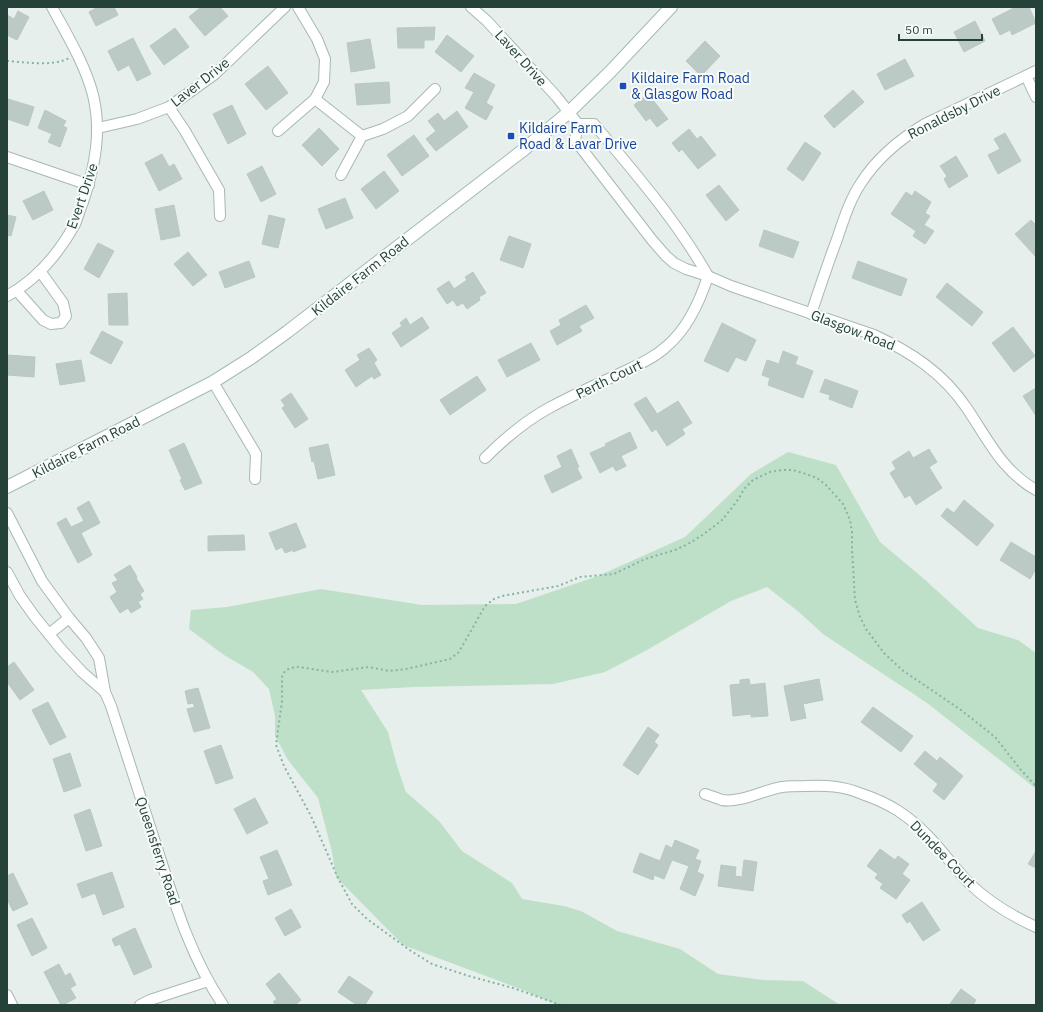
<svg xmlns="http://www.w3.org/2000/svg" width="1043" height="1012" font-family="'IBM Plex Sans',sans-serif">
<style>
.green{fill:#bfe0c8}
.building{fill:#bbcac4;stroke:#b8c9c2}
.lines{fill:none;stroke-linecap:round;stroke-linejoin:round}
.minor-casing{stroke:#a8b8b2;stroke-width:12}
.secondary-casing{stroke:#a4bbb3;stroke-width:14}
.path{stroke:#86b3a5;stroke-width:2;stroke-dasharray:2 3;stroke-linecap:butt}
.minor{stroke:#fff;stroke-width:10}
.secondary{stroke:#fff;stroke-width:12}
.transit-dot{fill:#1a4fb4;stroke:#f7fbf9;stroke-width:1.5}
.labels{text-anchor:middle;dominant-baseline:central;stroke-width:4;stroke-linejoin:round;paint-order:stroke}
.street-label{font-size:14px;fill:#24423a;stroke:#f7fbf9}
.transit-label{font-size:14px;fill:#164399;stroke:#f7fbf9;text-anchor:start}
</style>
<rect width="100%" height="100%" fill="#e6efeb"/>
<path class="green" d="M788 452 836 465 880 542 923 578 978 628 1018 640 1036 653V789L1005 764 927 703 823 634 800 613 767 587 731 601 647 650 605 672 553 684 414 687 361 690 388 732 397 766 406 792 439 821 462 851 512 883 522 899 564 906 581 911 617 931 680 949 718 974 763 980 803 981 840 1005H558L518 988 403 945 336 877 332 852 318 798 288 760 275 736V716L269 689 253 672 224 655 189 629 191 610 227 607 321 589 422 605 516 604 598 576 685 537 751 474Z"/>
<g class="building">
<path d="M96 7H114L118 15 96 26 89 12 96 8Z"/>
<path d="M201 7H220L228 16 205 36 189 17Z"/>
<path d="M1016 7H1029L1036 23 1012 35 1010 30 1000 35 992 19Z"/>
<path d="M18 11 29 17 17 40 7 35V15L14 19Z"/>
<path d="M975 21 985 41 964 52 954 32Z"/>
<path d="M435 27 434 40H424V48H398L397 28Z"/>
<path d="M175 28 189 47 164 65 150 46Z"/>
<path d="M447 35 474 56 461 72 435 52Z"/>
<path d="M133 38 151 74 137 81 129 65 118 71 108 51Z"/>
<path d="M370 39 375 68 351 72 347 43Z"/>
<path d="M705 41 720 56 701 76 686 61Z"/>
<path d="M905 59 914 76 885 90 877 74Z"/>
<path d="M268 66 288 93 266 110 245 84Z"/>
<path d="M474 73 495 85 486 103 493 107 486 120 465 108 474 92 465 88Z"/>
<path d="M389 82 390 103 357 105 355 84Z"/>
<path d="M853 90 864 102 834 128 824 116Z"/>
<path d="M648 94 668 119 657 127 650 118 646 121 634 105Z"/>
<path d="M8 99 34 107 28 126 7 119V103Z"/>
<path d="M232 105 246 134 228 144 213 114Z"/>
<path d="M45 110 66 121 63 126 67 128 60 147 48 142 52 134 38 128Z"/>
<path d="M457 111 468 127 436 151 426 139 436 131 428 121 438 113 444 121Z"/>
<path d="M319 128 339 149 322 166 302 145Z"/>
<path d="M689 129 697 139 701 136 716 155 698 169 682 149 679 152 672 143Z"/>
<path d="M1005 133 1021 161 998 174 988 155 1000 149 994 139Z"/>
<path d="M414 135 429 156 402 176 387 155Z"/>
<path d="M805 142 821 153 803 181 787 169Z"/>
<path d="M162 154 169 167 174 164 182 179 159 191 145 163Z"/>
<path d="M956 156 968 176 949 188 944 179 947 176 940 166Z"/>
<path d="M262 166 276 194 261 202 247 174Z"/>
<path d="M384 171 399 191 376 209 361 189Z"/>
<path d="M719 185 739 210 726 221 706 195Z"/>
<path d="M44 191 53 210 33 220 23 201Z"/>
<path d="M915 191 931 202 925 213 930 216 924 225 934 231 925 244 913 236 916 231 891 214 906 192 912 196Z"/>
<path d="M345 198 353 218 326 229 318 209Z"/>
<path d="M174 205 180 236 161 240 155 209Z"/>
<path d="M7 215 16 217 11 236 7 235Z"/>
<path d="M269 215 285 219 278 248 262 244Z"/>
<path d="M1031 220 1036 225V257L1015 234Z"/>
<path d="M764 230 799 242 793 258 759 246Z"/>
<path d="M509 236 531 244 523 268 500 260Z"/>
<path d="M98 243 114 251 99 278 84 269Z"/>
<path d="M188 252 207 275 193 286 174 264Z"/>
<path d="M249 261 255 277 225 288 219 272Z"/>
<path d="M858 261 907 279 901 296 852 278Z"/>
<path d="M473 272 486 293 479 297 480 300 467 309 463 303 457 306 453 300 447 304 437 289 449 281 454 289 467 280 465 277Z"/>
<path d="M947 283 983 312 972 326 936 297Z"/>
<path d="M127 293 128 325H109L108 294Z"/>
<path d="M586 305 594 318 579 326 582 331 557 345 550 331 561 325 559 320Z"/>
<path d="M422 317 429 328 401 347 392 333 402 326 400 323 406 318 410 325Z"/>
<path d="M722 323 756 340 746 361 736 357 728 372 704 361Z"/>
<path d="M1013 327 1035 356 1014 372 992 343Z"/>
<path d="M102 331 123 342 111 364 90 353Z"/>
<path d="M531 343 540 360 507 377 498 360Z"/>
<path d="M369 348 377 360 374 363 381 375 374 379 372 376 356 387 345 370 360 360 357 355Z"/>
<path d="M783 351 798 357 795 364 813 371 803 398 768 385 770 378 762 375 767 360 779 364Z"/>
<path d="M7 355 35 357 34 377 7 375Z"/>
<path d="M81 360 85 381 60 385 56 364Z"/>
<path d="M477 376 486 390 450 415 440 400Z"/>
<path d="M825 379 858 391 852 408 829 399 830 395 820 392Z"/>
<path d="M1036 388V416L1023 396Z"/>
<path d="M291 393 308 419 295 428 282 408 285 406 281 400Z"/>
<path d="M646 397 657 414 678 401 692 423 682 429 685 434 667 446 656 429 652 432 634 404Z"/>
<path d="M630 432 637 448 621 456 626 466 616 471 613 466 600 473 590 453 606 446 605 444Z"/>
<path d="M184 443 202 483 185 490 180 480 182 479 169 450Z"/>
<path d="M328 444 335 475 318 479 314 461 312 462 309 448Z"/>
<path d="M571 449 579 467 577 468 582 478 552 493 544 476 562 467 557 456Z"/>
<path d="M929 449 937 462 929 467 942 488 916 505 910 495 905 498 890 473 896 469 892 462 909 451 913 458Z"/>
<path d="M964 500 994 525 977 546 941 516 947 508 954 513Z"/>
<path d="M89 501 100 523 81 533 92 555 78 563 57 523 66 518 71 527 84 521 77 508Z"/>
<path d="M296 523 306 547 293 552V550L285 553 282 547 276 550 269 533Z"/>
<path d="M244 535 245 550 208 551V536Z"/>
<path d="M1011 542 1036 557V569L1030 579 1000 560Z"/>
<path d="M130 565 137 577 136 578 144 591 140 594 143 599 138 602 141 607 131 613 128 608 120 613 110 597 117 592 112 583 118 580 114 575Z"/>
<path d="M14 662 34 690 20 700 7 682V667Z"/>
<path d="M749 679 750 685 765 683 768 716 751 717V714L733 716 730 685 740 684V680Z"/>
<path d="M819 679 823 700 803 704 806 718 791 721 784 686Z"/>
<path d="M198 688 210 728 194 732 187 709 195 707 193 703 188 704 185 691Z"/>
<path d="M48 702 66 737 50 745 32 710Z"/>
<path d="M873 707 913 736 901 752 861 722Z"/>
<path d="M648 727 659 735 654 742 658 745 638 775 623 765Z"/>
<path d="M221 745 233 778 216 784 204 751Z"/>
<path d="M925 751 937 761 940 757 963 776 944 800 933 791 938 784 914 764Z"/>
<path d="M70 753 81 786 64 792 53 759Z"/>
<path d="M255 798 268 823 247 834 234 809Z"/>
<path d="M90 809 102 846 86 851 74 815Z"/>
<path d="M675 840 699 850 695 859 701 861 697 872 704 875 695 896 680 889 689 866 672 860 664 879 654 875 653 880 633 872 640 853 660 861 666 845 672 848Z"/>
<path d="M880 849 895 860 898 856 909 864 902 874 910 880 896 899 880 888 883 884 875 878 878 874 867 866Z"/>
<path d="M277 850 292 885 268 895 263 881 269 879 260 857Z"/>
<path d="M1036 851V868L1028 864Z"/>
<path d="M744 860 757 862 753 891 718 886 721 865 736 867 735 876 742 877Z"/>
<path d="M112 872 124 907 103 915 95 893 82 898 77 884Z"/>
<path d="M13 873 28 904 13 911 7 899V876Z"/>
<path d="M922 902 940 930 923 941 910 921 907 923 902 915Z"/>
<path d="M291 909 301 927 285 936 275 918Z"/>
<path d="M32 918 47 948 32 956 17 925Z"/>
<path d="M135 928 152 967 134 975 120 944 115 946 112 939Z"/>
<path d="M59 964 65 976 70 973 76 985 70 988 76 998 63 1005H61L44 972Z"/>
<path d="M279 973 301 1000 295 1005H276L273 1002 277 999 266 984Z"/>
<path d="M349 976 373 992 365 1005H357L338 992Z"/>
<path d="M961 989 976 1000 973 1005H949Z"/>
</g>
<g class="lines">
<defs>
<g id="minor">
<path d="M471 7 487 21 556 96 578 124H594C634 172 677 221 708 276"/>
<path d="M1026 76 1036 97"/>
<path d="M315 99 362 136 383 129 408 116 435 89"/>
<path d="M169 107 185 131 219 190 220 216"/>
<path d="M578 124 575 140 652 240 666 256 674 263 686 269 708 276 731 286 874 335C911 352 943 373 966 407 988 439 1001 470 1036 490"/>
<path d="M98 128 137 119 169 107 215 74 285 7"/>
<path d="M278 131 315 99 324 82 325 59 317 39 298 7"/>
<path d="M7 157 89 185"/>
<path d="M341 175 362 136"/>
<path d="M17 291 43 320 51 324 61 323 66 316 63 303 40 271"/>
<path d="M7 296C36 280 59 253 75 224 78 217 80 209 83 202 95 166 102 132 93 95 85 64 67 35 52 7"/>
<path d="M811 314C819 290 827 266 836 242 843 222 849 201 861 183 877 158 900 139 925 124L1036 71"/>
<path d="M213 382 256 454 255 479"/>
<path d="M485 458C505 438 525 421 549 408 571 396 595 385 617 375 635 366 653 359 667 346 688 328 700 301 708 276"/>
<path d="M7 513 42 581 69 618 86 638 99 658 105 692 111 706C126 752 141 799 156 845 174 901 190 956 223 1005"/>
<path d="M7 572 20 596 35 617 60 648 82 672 105 692"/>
<path d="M49 634 69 618"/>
<path d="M705 794C711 796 717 798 722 800 741 803 763 790 782 787 790 786 798 786 806 786 826 785 843 786 862 794 889 803 908 815 928 836 943 851 955 869 970 884 989 902 1012 916 1036 927"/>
<path d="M7 995 12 1005"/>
<path d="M140 1005 150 1000 208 981"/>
</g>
<path id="secondary" d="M7 487 213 382 251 358 287 332 522 151 568 113 610 72 671 7"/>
</defs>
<use href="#minor" class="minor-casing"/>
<use href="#secondary" class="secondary-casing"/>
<g class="path">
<path d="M7 61C25 62 53 67 69 58"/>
<path d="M561 1005 513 988 469 976 432 964 411 951 367 919 352 904 338 878 311 816 284 766 276 745 282 701V677L285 671 290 668 298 667 332 672 369 667 389 671 406 669 450 659 458 653 464 643 485 606 494 599 502 596 558 586 580 577 614 574 645 559 675 550 688 544 704 534 722 520 731 509 739 498 744 489 753 480 770 472 783 470H793L806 474 817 478 826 485 843 504 850 520 852 532V550L855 600 860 617 866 629 884 653 902 670 961 710 995 737 1021 770 1034 784 1036 786"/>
</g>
<use href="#minor" class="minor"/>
<use href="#secondary" class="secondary"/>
</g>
<g class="transit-dot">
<rect x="619" y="82" width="8" height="8" rx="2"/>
<rect x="507" y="132" width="8" height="8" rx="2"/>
</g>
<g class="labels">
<g class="street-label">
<text transform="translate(521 58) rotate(48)">Laver Drive</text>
<text transform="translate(200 82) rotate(-38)">Laver Drive</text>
<text transform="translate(954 112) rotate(-27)">Ronaldsby Drive</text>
<text transform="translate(82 196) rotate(-71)">Evert Drive</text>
<text transform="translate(360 276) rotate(-38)">Kildaire Farm Road</text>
<text transform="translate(853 330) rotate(21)">Glasgow Road</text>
<text transform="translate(609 379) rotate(-26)">Perth Court</text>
<text transform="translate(86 447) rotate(-27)">Kildaire Farm Road</text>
<text transform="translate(158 851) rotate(72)">Queensferry Road</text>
<text transform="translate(943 854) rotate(46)">Dundee Court</text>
</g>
<g class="transit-label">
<text x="631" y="78">Kildaire Farm Road<tspan x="631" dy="16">&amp; Glasgow Road</tspan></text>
<text x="519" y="128">Kildaire Farm<tspan x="519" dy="16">Road &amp; Lavar Drive</tspan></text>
</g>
</g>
<rect width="1043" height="1012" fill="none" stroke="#24423a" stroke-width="16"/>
<path d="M899 34v6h83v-6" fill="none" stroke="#24423a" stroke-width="2"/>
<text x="905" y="34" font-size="12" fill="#24423a" stroke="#f7fbf9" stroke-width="3" paint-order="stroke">50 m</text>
</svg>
